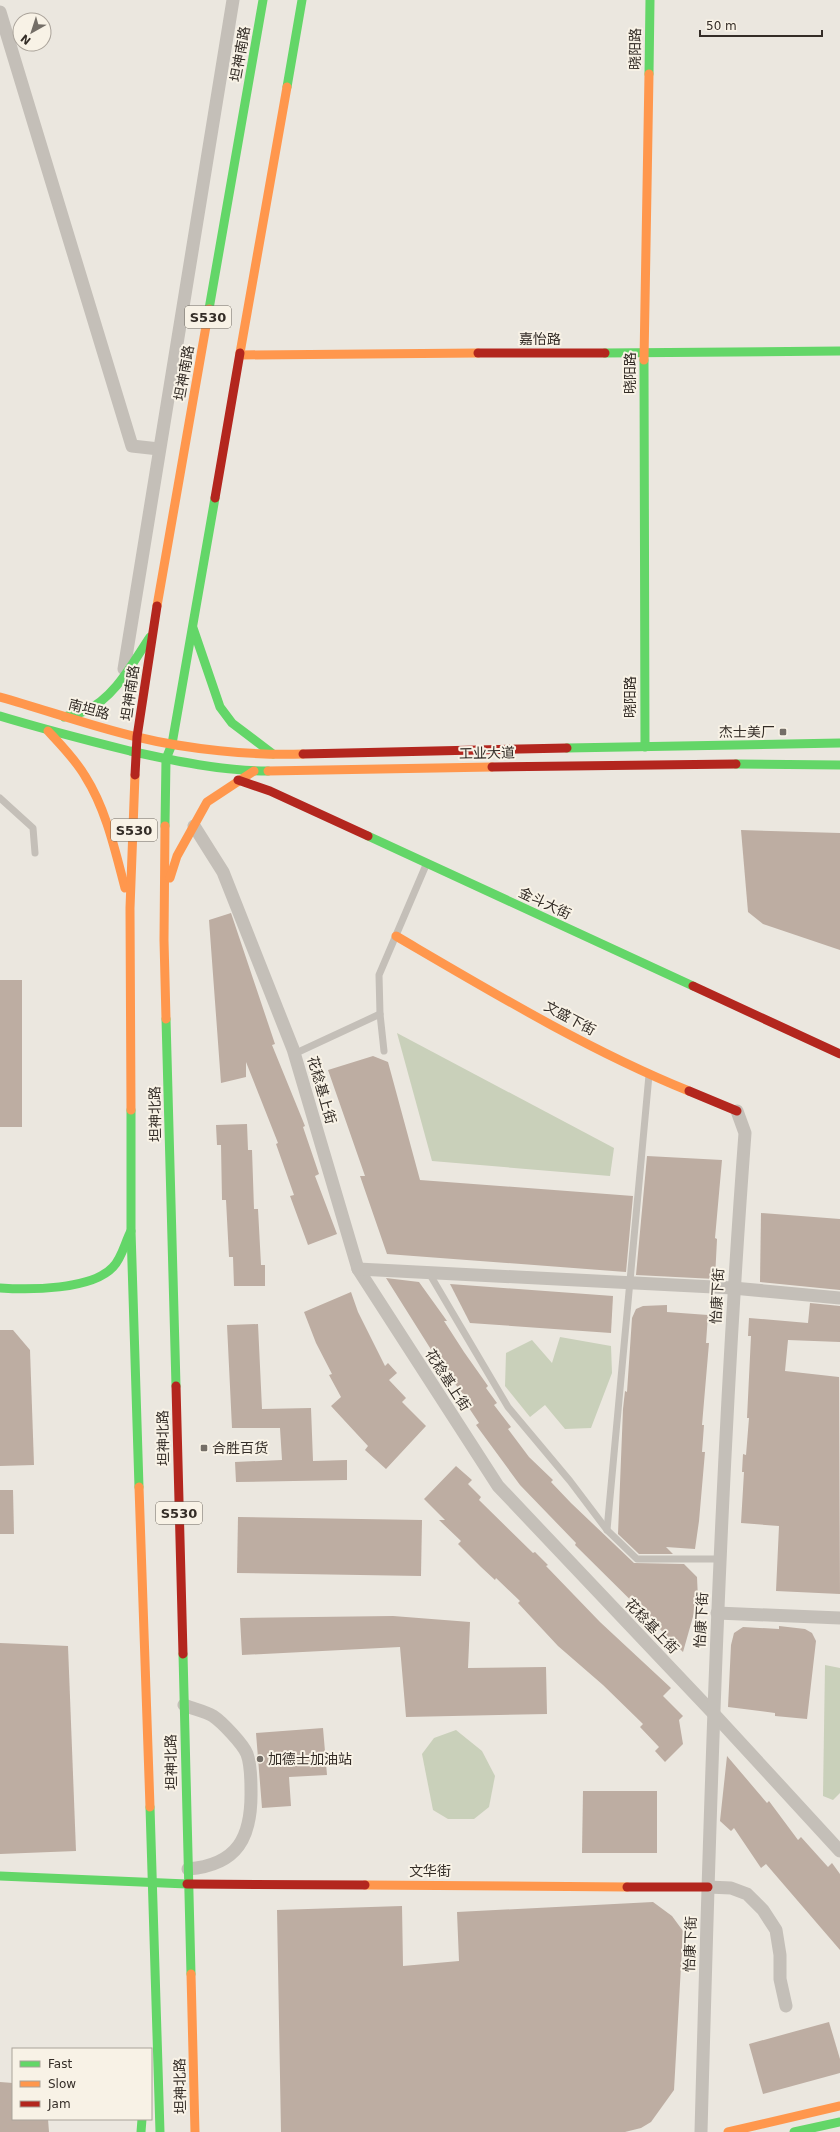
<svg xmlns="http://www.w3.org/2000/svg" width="840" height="2132" font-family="'DejaVu Sans','Noto Sans SC',sans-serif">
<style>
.green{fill:#c9d0ba}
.building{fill:#bdada2}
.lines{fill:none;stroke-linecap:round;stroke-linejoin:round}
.lane{stroke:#c4bfb8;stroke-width:7}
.street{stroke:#c4bfb8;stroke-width:13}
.fast{stroke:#63d668;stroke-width:9}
.slow{stroke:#ff974d;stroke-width:9}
.jam{stroke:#b3261e;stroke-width:9}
.poi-dot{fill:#746e67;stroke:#f8f2e6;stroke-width:1.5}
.labels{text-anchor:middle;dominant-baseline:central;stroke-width:4;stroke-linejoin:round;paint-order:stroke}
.shield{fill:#f8f2e6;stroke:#6f6860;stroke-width:1}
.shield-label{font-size:13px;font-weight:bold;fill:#342d27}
.street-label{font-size:14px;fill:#342d27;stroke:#f8f2e6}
.poi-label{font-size:14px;fill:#342d27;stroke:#f8f2e6;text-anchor:start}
</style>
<rect width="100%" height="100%" fill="#ebe7df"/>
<g class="green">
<path d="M397 1033 614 1148 610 1176 432 1161Z"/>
<path d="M560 1337 611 1346 612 1373 591 1428 565 1429 545 1405 530 1417 505 1386 506 1353 532 1340 552 1363Z"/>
<path d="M825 1665 840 1668V1793L833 1800 823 1796Z"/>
<path d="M456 1730 482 1751 495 1776 489 1807 474 1819H448L433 1810 422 1754 434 1738Z"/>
</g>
<g class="building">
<path d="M741 830 840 833V950L763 924 748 912Z"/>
<path d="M231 913 275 1044 272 1045 305 1126 303 1127 319 1174 315 1176 337 1234 308 1245 290 1196 294 1195 276 1144 278 1143 246 1062V1077L221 1083 209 920Z"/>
<rect x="0" y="980" width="22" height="147"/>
<path d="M373 1056 388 1062 420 1180 633 1196 626 1272 387 1254 360 1176H365L328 1070Z"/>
<path d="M247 1124 248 1150H252L254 1209H258L261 1265H265V1286H234L233 1257H229L226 1200H222L221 1145H217L216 1125Z"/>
<path d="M647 1156 722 1160 715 1238 717 1239 715 1279 636 1275Z"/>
<path d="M761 1213 840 1219V1290L760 1282Z"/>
<path d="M386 1278 419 1282 447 1321H444L464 1352 488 1386 486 1388 497 1403 494 1405 511 1427 508 1429 529 1457 553 1480 551 1482 571 1503 634 1563 684 1564 697 1577 698 1599 683 1652 575 1545 576 1543 520 1485 476 1425 479 1423 467 1405 470 1403 442 1367Z"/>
<path d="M450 1284 613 1296 611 1333 470 1323Z"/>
<path d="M351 1292 358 1312 385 1366 388 1363 397 1373 389 1380 406 1398 402 1402 426 1426 386 1469 365 1450 368 1446 331 1406 341 1397 329 1375 332 1374 316 1343 304 1312Z"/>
<path d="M810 1303 840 1306V1342L788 1340 785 1371 839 1377 840 1594 776 1591 779 1526 741 1523 744 1472H742L743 1454 746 1455 749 1418H747L751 1336H748L749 1318 808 1323Z"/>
<path d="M667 1305V1312L708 1315 706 1343H709L702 1425H704L702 1452H705L699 1521 695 1549 666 1547 673 1554H639L618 1534 623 1409 625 1391 627 1392 632 1318 636 1309 643 1306Z"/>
<path d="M258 1324 262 1409 311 1408 313 1461 347 1460V1480L236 1482 235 1462 282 1460 280 1428H232L227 1325Z"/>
<path d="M0 1330H13L30 1350 34 1465 0 1466Z"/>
<path d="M456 1466 472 1480 468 1484 481 1497 479 1500 533 1553 535 1552 548 1565 546 1566 600 1622 671 1688 663 1696 683 1716 679 1720 683 1744 665 1762 655 1751 659 1747 640 1727 643 1724 603 1685 558 1646 518 1603 520 1601 496 1578 495 1580 481 1567 458 1544 461 1541 439 1520H445L424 1499Z"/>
<path d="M0 1490H13L14 1534H0Z"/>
<path d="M238 1517 422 1520 421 1576 237 1573Z"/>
<path d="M393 1616 470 1622 468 1668 546 1667 547 1714 406 1717 400 1647 242 1655 240 1618Z"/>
<path d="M779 1626 805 1629 812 1633 816 1641 807 1719 775 1716V1713L728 1707 731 1645 734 1633 743 1627 779 1629Z"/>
<path d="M0 1643 68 1646 76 1851 0 1854Z"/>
<path d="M323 1728 327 1775 289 1777 291 1806 262 1808 256 1733Z"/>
<path d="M727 1756 767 1803 769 1801 798 1840 801 1837 828 1867 832 1863 840 1874V1950L766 1864 761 1868 734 1828 731 1831 720 1821Z"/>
<path d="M583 1791H657V1853H582Z"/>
<path d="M653 1902 672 1916 683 1931 674 2090 651 2122 641 2128 625 2132H281L277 1910 402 1906 403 1966 459 1961 457 1912Z"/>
<path d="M829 2022 840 2059V2073L763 2094 749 2044Z"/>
<path d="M0 2082 13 2083V2119H48L49 2132H0Z"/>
</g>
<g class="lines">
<g class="lane">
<path d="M0 798 33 828 35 853"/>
<path d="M384 1051 380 1014 379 975 426 865"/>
<path d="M294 1054 380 1014"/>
<path d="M429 1273 508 1407 570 1481 607 1530 637 1559H720"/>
<path d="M607 1530 649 1075"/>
</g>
<g class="street">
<path d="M0 12 132 446 159 449"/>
<path d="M124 669 233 0"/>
<path d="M194 826 223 872 293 1049 358 1269 498 1486 713 1713 840 1851"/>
<path d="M358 1269 733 1288 840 1298"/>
<path d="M717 1613 840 1618"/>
<path d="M184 1705C193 1709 205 1711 213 1716 222 1722 243 1744 247 1754 251 1765 251 1779 251 1790 252 1837 238 1865 188 1869"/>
<path d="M708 1887 731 1888 747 1894 763 1910 776 1930 780 1955V1979L786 2006"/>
<path d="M701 2132C710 1799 720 1466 745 1133L737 1111"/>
</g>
<g class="fast">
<path d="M649 74 650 0"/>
<path d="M287 87 302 0"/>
<path d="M209 309 263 0"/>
<path d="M605 353 840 351"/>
<path d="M644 360 645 747"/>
<path d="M193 628 220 707 232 723 273 754"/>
<path d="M0 716C43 729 86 740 130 751 175 761 222 771 268 771"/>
<path d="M64 717C71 715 78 714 85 711 115 698 133 662 150 637"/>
<path d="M567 748 840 743"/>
<path d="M736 764 840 765"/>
<path d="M165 826 166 759 172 744 215 498"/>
<path d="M368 836 693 986"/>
<path d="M166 1019 176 1386"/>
<path d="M131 1110V1231L139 1487"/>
<path d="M0 1288C29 1290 92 1290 113 1267 122 1258 125 1242 131 1231"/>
<path d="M183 1654 191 1974"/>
<path d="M150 1807 160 2132"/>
<path d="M0 1876 187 1884"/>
<path d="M141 2132 142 2119"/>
<path d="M794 2132 840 2122"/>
</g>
<g class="slow">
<path d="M240 353 287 87"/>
<path d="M240 355 478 353"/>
<path d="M644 360 649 74"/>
<path d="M157 606 209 309"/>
<path d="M0 697C46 710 91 726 137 737 186 749 253 756 303 754"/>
<path d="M48 731C61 745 75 759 85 776 106 809 115 850 125 888"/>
<path d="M268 771 492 767"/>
<path d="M165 826 164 940 166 1019"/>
<path d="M170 878 177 856 207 802 254 771"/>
<path d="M396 936C490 991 588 1050 689 1091"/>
<path d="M131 1110 130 908 135 775"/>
<path d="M139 1487 150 1807"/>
<path d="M365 1885 627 1887"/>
<path d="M191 1974 195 2132"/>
<path d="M728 2132 840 2106"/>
</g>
<g class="jam">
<path d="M478 353H605"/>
<path d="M215 498 240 353"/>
<path d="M303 754 567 748"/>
<path d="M492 767 736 764"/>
<path d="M135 775 137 737 157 606"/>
<path d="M238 780 270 791 368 836"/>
<path d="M693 986 840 1054"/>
<path d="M689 1091 737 1111"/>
<path d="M176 1386 183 1654"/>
<path d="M187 1884 365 1885"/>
<path d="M627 1887H708"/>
</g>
</g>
<g class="poi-dot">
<rect x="779" y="728" width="8" height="8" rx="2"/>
<rect x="200" y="1444" width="8" height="8" rx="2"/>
<circle cx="260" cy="1759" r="4"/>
</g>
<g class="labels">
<g class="shield">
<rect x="185" y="306" width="46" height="22" rx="3"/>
<rect x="111" y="819" width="46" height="22" rx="3"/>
<rect x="156" y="1502" width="46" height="22" rx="3"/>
</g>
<g class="shield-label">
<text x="208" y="317">S530</text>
<text x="134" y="830">S530</text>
<text x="179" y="1513">S530</text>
</g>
<g class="street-label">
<text transform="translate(635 49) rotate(-89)">晓阳路</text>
<text transform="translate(240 54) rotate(-80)">坦神南路</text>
<text x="540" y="339">嘉怡路</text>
<text transform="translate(184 373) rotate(-80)">坦神南路</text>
<text transform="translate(630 373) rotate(-90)">晓阳路</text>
<text transform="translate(130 693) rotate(-82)">坦神南路</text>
<text transform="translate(630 697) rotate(-90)">晓阳路</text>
<text transform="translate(89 709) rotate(15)">南坦路</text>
<text transform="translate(487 753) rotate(-1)">工业大道</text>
<text transform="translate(545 903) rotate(25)">金斗大街</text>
<text transform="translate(570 1018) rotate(28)">文盛下街</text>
<text transform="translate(322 1090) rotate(74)">花稔基上街</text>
<text transform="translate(155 1114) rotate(-91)">坦神北路</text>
<text transform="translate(717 1296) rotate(-87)">怡康下街</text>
<text transform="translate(448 1380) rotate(57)">花稔基上街</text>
<text transform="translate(163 1438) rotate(-91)">坦神北路</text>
<text transform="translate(701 1620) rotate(-87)">怡康下街</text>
<text transform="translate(652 1626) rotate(46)">花稔基上街</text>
<text transform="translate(171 1762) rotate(-91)">坦神北路</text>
<text x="430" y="1871">文华街</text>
<text transform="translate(690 1944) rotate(-88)">怡康下街</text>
<text transform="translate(180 2086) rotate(-91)">坦神北路</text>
</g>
<g class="poi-label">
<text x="775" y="732" text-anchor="end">杰士美厂</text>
<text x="212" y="1448">合胜百货</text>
<text x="268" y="1759">加德士加油站</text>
</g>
</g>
<rect x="12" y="2048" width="140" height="72" fill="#f8f2e6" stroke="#aaa39a"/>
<rect x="20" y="2061" width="20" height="6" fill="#63d668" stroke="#aaa39a"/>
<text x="48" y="2068" font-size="12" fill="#342d27">Fast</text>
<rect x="20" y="2081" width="20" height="6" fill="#ff974d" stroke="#aaa39a"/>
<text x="48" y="2088" font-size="12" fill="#342d27">Slow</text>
<rect x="20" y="2101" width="20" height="6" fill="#b3261e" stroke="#aaa39a"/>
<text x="48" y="2108" font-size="12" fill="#342d27">Jam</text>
<g transform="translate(32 32) rotate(219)"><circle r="19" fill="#f8f2e6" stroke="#aaa39a"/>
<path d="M0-3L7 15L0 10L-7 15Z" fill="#746e67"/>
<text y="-6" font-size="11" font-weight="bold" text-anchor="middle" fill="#342d27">N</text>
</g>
<path d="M700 30v6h122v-6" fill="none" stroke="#342d27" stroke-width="2"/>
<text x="706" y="30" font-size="12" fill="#342d27" stroke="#f8f2e6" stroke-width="3" paint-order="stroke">50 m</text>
</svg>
